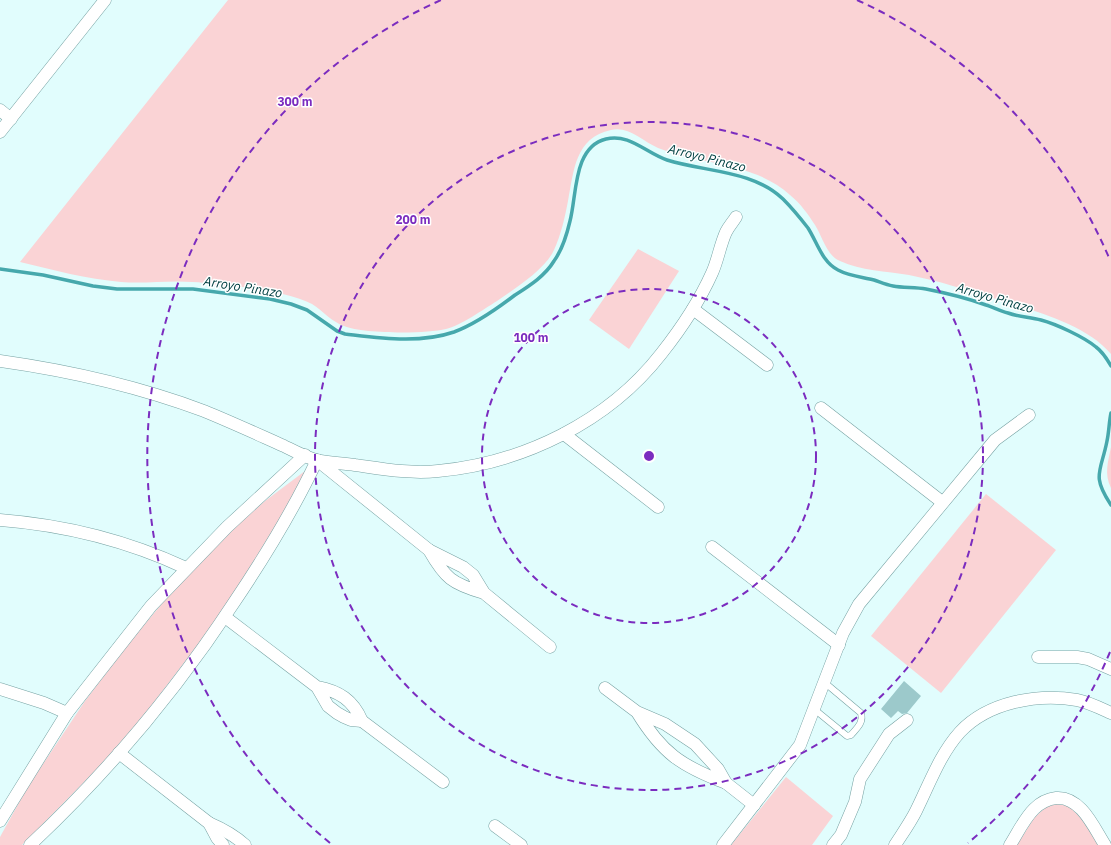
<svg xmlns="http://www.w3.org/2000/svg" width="1111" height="845" font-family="'IBM Plex Sans',sans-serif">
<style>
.green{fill:#fad3d5}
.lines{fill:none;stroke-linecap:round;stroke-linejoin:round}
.stream{stroke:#46a8ac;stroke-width:3.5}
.building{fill:#9cc9cb}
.service-casing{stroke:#76a2a3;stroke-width:7}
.minor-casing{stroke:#76a2a3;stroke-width:13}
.service{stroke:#fff;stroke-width:6}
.minor{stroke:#fff;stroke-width:12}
.ring{fill:none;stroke:#7b2cbf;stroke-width:2;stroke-dasharray:7 5}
.labels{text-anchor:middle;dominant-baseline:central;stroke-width:3;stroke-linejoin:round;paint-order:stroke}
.water-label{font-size:13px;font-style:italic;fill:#004042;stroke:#fff}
.centre{fill:#7b2cbf;stroke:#fff;stroke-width:2}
.ring-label{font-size:12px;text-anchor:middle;font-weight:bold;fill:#7b2cbf;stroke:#fff;stroke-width:3;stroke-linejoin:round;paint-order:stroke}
</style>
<rect width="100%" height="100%" fill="#e1fdfd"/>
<g class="green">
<path d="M228 0H1111V354C1086 324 1032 310 996 299 967 290 939 281 909 275 886 271 861 271 840 261 827 256 822 236 815 225 808 214 800 203 790 195 754 162 701 165 658 148 642 141 629 126 611 130 575 138 574 170 568 201 565 217 561 235 554 250 545 270 514 289 497 301 484 309 460 326 446 329 426 334 363 334 344 326 332 322 323 311 312 304 294 294 264 291 243 287 235 286 226 286 218 285 209 284 201 282 192 282 169 280 145 284 121 282 87 279 53 270 20 262Z"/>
<path d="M638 249 679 271 629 349 589 320Z"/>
<path d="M1111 447V488C1104 474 1108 462 1111 447Z"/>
<path d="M305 471 284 512 223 611 190 655 142 718 100 766 22 845H0V837L27 788 85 701 128 644 181 581 225 536 265 501Z"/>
<path d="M986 494 1056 550 941 693 871 636Z"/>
<path d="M786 777 833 816 812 845H731Z"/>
<path d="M1056 804 1069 806 1081 818 1099 845H1017L1034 818 1046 807Z"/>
</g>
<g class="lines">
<g class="stream">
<path d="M0 269 43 275 93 286 117 289H193L270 299 291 304 307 310 337 331 345 334C380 338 419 344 454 332 473 325 498 308 515 295 529 286 545 276 554 261 562 250 567 234 570 221 577 195 573 147 606 139 629 133 646 153 667 160 705 172 753 170 783 199 791 207 801 219 808 228 817 242 822 262 838 270 849 276 862 277 874 280 880 282 886 285 893 286 903 288 915 287 926 289 946 293 967 298 986 305 993 307 1000 311 1008 313 1019 317 1030 317 1041 320 1056 324 1084 337 1096 347 1103 352 1107 359 1111 366"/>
<path d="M1111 413C1109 422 1109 432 1107 441 1101 472 1091 475 1111 505"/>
</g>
</g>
<path class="building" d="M904 681 921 696 907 713 902 714 898 711 891 718 881 709Z"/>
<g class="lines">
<defs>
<path id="service" d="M814 709 847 736 851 735C857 728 864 722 861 713L824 682"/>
<g id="minor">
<path d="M0 110 11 119"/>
<path d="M0 132 105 0"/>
<path d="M693 309 767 365"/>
<path d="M0 361C71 371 137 386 204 411 231 422 257 434 284 446 294 451 305 457 316 460 328 463 343 463 355 465 383 469 410 474 438 471 523 463 608 422 661 354 680 330 699 302 712 273 718 260 720 245 726 232 729 226 733 222 736 217"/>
<path d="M821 408 942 502"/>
<path d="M564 434 658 507"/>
<path d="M0 520C64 525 128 541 186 568"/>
<path d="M712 547 839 645"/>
<path d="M484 593C452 584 445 578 429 550L463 567 473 575 484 593 550 647"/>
<path d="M225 617 317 687 328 706 337 713 344 717 351 720 362 721C353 700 339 691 317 687"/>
<path d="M1038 657H1077L1088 659 1111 669"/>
<path d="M605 688 637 712 665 724 695 744 718 769 726 783C681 766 662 753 637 712"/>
<path d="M0 689 44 703 67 713"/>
<path d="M362 721 443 782"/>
<path d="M119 753 209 823C223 829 234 835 245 845"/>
<path d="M726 783 754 805"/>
<path d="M0 821 67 713 151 606 227 527 305 455"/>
<path d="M209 823 217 838 223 845"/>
<path d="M495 826 521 845"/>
<path d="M30 845C107 773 175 692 233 604 264 558 293 511 317 460L429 550"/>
<path d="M723 845 800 745 843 633 859 604 995 440 1029 415"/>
<path d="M833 845 841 835 855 802 860 779 889 734 907 720"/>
<path d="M895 845C902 834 910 823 916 811 929 785 940 754 960 732 988 702 1038 693 1077 700 1088 702 1100 708 1111 713"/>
<path d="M1010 845C1017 834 1024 819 1034 809 1040 803 1048 799 1056 798 1081 796 1094 828 1105 845"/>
</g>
</defs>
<use href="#service" class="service-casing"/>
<use href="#minor" class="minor-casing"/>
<use href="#service" class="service"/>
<use href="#minor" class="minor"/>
</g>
<g class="ring">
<circle cx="649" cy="456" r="167"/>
<circle cx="649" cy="456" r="334"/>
<path d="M1110 652A501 501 0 0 1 968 843M330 843A501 501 0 0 1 441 0M857 0A501 501 0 0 1 1110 260"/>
</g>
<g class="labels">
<g class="water-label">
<text transform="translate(707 158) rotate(14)">Arroyo Pinazo</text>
<text transform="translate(243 287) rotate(9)">Arroyo Pinazo</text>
<text transform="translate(995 298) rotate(16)">Arroyo Pinazo</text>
</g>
</g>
<circle cx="649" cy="456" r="6" class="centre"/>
<g class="ring-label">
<text x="295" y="106">300 m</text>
<text x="413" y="224">200 m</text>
<text x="531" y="342">100 m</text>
</g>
</svg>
